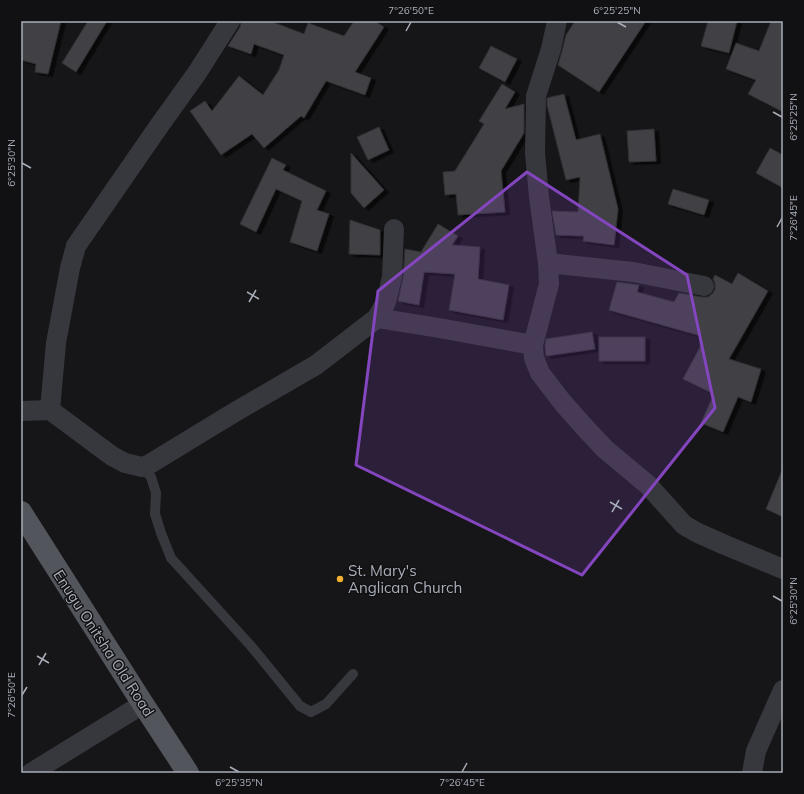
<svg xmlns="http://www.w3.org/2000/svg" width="804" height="794" font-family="Mulish,sans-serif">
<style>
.building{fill:#404145;stroke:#303034;filter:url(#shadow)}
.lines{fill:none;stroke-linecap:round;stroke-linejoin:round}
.lane{stroke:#37383d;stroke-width:10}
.street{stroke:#37383d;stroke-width:20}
.primary{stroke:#53555c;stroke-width:22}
.marked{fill:#8446be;fill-opacity:0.2;stroke:#8446be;stroke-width:3;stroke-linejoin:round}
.ticks{fill:none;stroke:#a8adb8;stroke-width:1.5}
.poi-dot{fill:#f2b134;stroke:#111113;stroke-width:1.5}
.labels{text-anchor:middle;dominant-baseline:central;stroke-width:3;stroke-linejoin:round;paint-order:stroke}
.poi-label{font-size:15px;fill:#a8adb8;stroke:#111113;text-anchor:start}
.street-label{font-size:15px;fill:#a8adb8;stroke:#111113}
.neatline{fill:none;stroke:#a8adb8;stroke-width:1.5}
.ticks-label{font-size:10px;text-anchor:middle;fill:#a8adb8}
</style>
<defs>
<filter id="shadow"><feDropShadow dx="4.5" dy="2.5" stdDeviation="0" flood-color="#0009"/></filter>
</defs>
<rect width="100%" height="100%" fill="#161618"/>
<g class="building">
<path d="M21 21H61L48 74 35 72 36 64 21 60Z"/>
<path d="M88 21H107L76 72 62 63Z"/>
<path d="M241 21H270L304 34 308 23 344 36 354 21H375L384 27 355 72 371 78 365 95 326 81 304 118 301 116 264 148 252 134 221 155 190 111 205 101 212 111 239 76 263 95 279 70 284 55 254 44 251 54 228 46 240 27Z"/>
<path d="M575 21H646L599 92 558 65 562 51 566 35Z"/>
<path d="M708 21H737L729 53 701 46Z"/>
<path d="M771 21H783V112L748 94 756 80 726 69 736 43 759 51Z"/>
<path d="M491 46 517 59 505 82 479 68Z"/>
<path d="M502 84 515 92 505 109 524 104V133L501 171 505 212 458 215 456 194 445 195 443 172 455 171 484 124 479 121Z"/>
<path d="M564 94 576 140 600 134 618 209 614 245 583 241 584 236 556 235 552 211 578 212 580 177 566 180 547 105V98Z"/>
<path d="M379 127 389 150 368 160 357 137Z"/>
<path d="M654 129 656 161 629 162 627 131Z"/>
<path d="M770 148 783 155V188L756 173Z"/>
<path d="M351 153 384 190 364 208 351 193Z"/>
<path d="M272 158 286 165 283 170 326 191 317 210 329 214 317 251 290 242 302 201 276 189 256 232 240 224Z"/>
<path d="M673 189 709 200 704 215 668 204Z"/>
<path d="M350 220 380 230V255L349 254Z"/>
<path d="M438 224 458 236 452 245 480 247 478 279 509 285 503 320 449 310 455 274 424 272 419 305 398 301 403 278 405 249 421 252Z"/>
<path d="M738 273 768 291 729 359 761 369 751 402 738 397 723 432 701 423 714 394 683 379 700 347 701 336 609 310 617 282 639 285 637 292 674 302 679 293 702 297H708L713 293 715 289V283L713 279 715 275 732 284Z"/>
<path d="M592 332 595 349 546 356 545 346 546 339Z"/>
<rect x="599" y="337" width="46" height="24"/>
<path d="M783 468V517L766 509Z"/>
</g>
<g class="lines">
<path class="lane" d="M142 467 151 477 156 493 155 514 161 533 171 558 251 646 300 706 311 712 326 704 353 674"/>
<g class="street">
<path d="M557 21 551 49 536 96 535 153 539 197 548 263 549 284 533 345 534 358 540 373 563 403 587 430 605 449 648 485 684 525 698 533 725 545 783 569"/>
<path d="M548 263 633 272 704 286"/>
<path d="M377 318 439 328 533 345"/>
<path d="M50 410 56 343 70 268 76 246 159 126 197 73 230 21"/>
<path d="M21 411 50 410 112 456 125 463 142 467 148 465 235 412 316 365 377 318 386 302 392 277 394 229"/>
<path d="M31 773 143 704"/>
<path d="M752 773 756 751 783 690"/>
</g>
<path class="primary" d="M21 512 143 704 188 773"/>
</g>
<path class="marked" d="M527 172 687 275 715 408 582 575 356 465 378 291Z"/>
<path class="ticks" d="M617 22 626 27M406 31 411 22M773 112 782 117M22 163 31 168M777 227 782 218M247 292 259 299M249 302 256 290M610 502 622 509M612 512 619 500M773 596 782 601M37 656 49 663M39 665 46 653M22 695 27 687M230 767 239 772M462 772 467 763"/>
<circle class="poi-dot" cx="340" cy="579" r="4"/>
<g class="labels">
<g class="poi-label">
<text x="348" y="570">St. Mary's<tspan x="348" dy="17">Anglican Church</tspan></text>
</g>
<g class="street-label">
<text transform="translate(104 643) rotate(57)">Enugu Onitsha Old Road</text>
</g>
</g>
<rect width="804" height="794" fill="none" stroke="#111113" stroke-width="44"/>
<rect x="22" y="22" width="760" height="750" class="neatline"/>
<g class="ticks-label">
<text x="411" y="14">7°26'50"E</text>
<text x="617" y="14">6°25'25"N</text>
<text transform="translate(793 117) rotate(-90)" y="4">6°25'25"N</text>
<text transform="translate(11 163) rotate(-90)" y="4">6°25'30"N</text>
<text transform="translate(793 218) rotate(-90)" y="4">7°26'45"E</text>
<text transform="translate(793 601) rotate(-90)" y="4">6°25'30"N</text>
<text transform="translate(11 695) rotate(-90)" y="4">7°26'50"E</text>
<text x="239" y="786">6°25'35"N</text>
<text x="462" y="786">7°26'45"E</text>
</g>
</svg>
